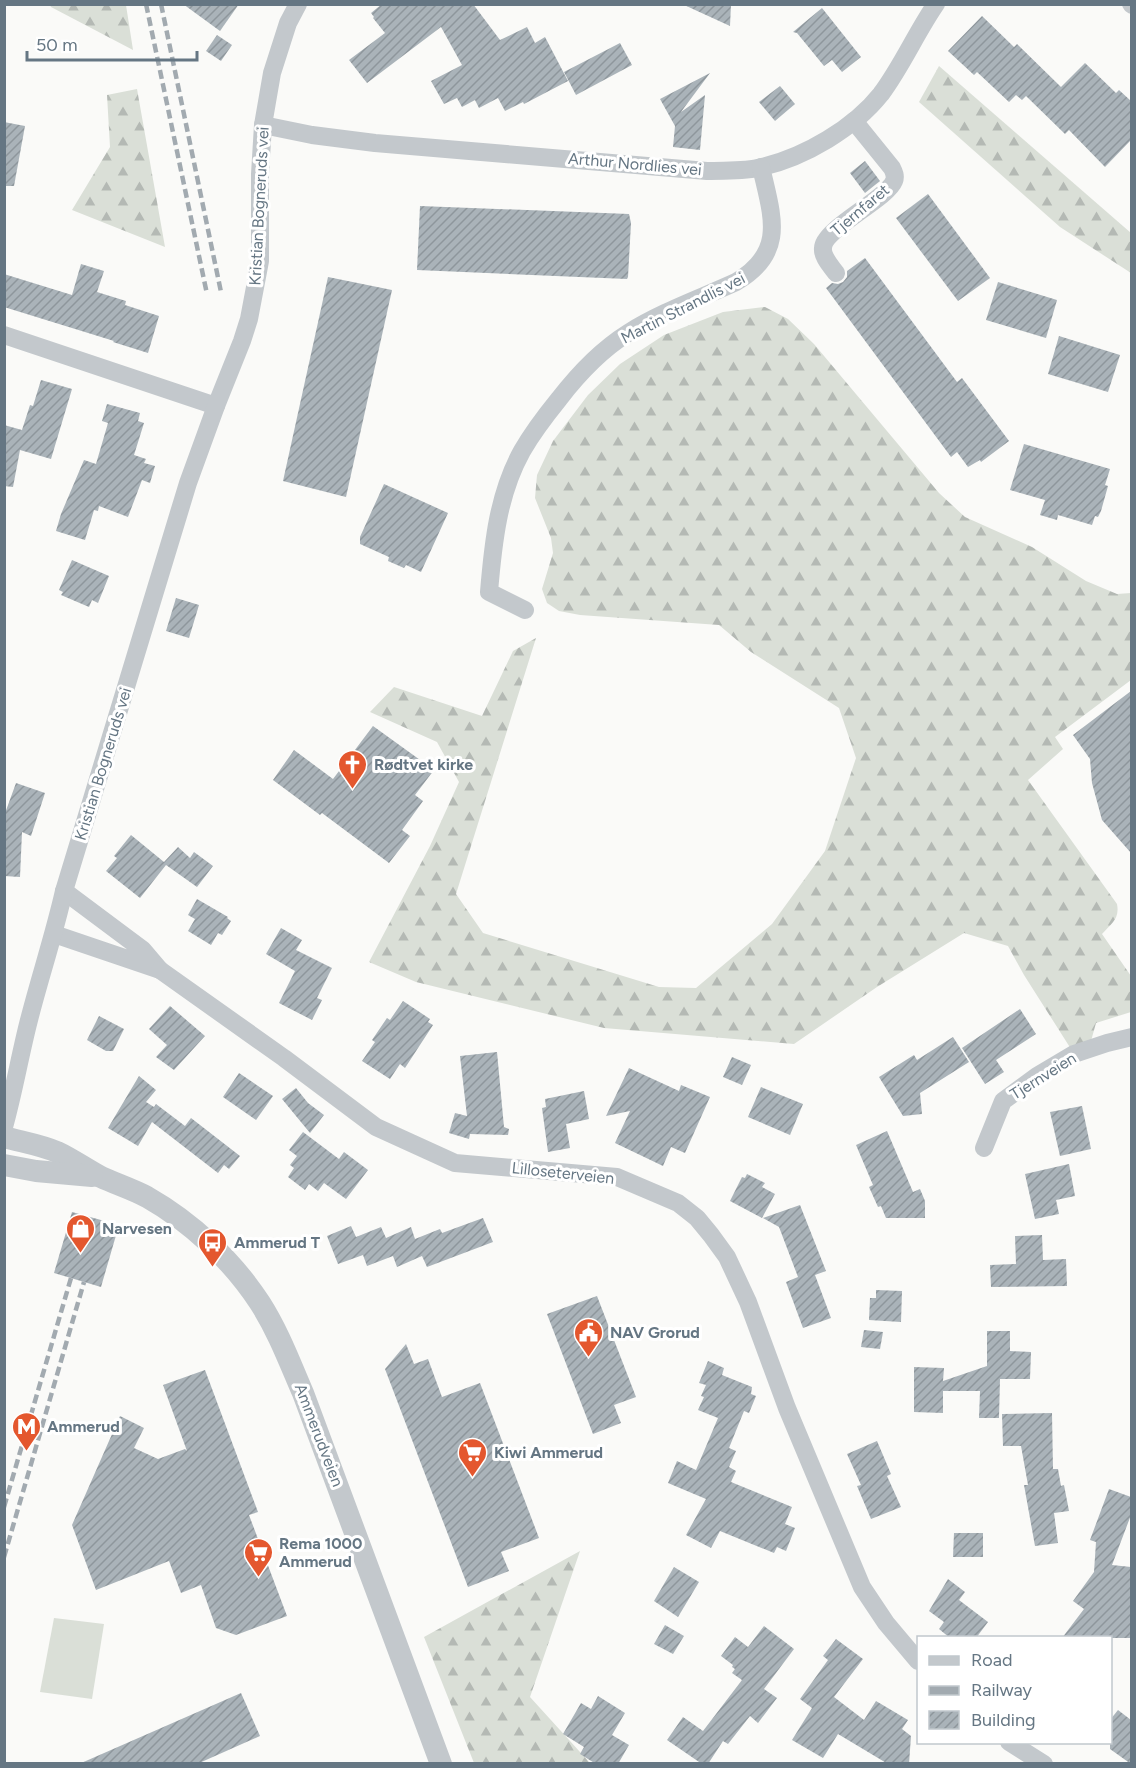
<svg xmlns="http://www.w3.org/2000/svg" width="1136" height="1768" font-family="Figtree,sans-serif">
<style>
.grass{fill:#dadfd7}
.forest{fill:url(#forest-firs)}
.building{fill:url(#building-hatch)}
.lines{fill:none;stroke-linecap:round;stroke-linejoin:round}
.minor{stroke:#c3c8cc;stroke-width:18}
.tertiary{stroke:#c3c8cc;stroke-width:22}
.rail{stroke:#a2aab0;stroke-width:4.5;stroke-dasharray:9 4.5;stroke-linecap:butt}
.labels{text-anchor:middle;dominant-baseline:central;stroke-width:6;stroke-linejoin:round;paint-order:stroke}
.street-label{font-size:16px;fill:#657683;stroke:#fff}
.poi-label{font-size:16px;font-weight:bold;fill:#657683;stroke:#fff;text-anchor:start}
</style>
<defs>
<pattern id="forest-firs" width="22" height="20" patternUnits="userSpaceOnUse" patternTransform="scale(1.5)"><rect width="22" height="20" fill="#dadfd7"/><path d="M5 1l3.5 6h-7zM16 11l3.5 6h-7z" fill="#b4b9b4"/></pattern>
<pattern id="building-hatch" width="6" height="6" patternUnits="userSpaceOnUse" patternTransform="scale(1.5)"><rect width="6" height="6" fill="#aab3b9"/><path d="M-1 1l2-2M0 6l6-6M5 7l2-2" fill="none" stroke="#8e969c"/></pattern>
</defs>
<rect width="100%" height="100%" fill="#fafaf8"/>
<path class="grass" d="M54 1618 104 1624 92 1699 40 1692Z"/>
<g class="forest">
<path d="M50 5H126L133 50 51 7Z"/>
<path d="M939 66 1131 233V273L1060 227 919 102Z"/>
<path d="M137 89 165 247 72 210 110 147 107 95Z"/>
<path d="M765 307 788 319 814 344 939 493 965 517 1032 547 1086 581 1117 594 1131 593V680L1055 737 1063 749 1028 780 1117 904C1120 919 1111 924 1102 934L1131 976V1012L1096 1023 1091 1041 1071 1049 1024 975 1008 946 964 933 877 987 794 1044 604 1028 416 982 369 962 430 846 459 782 437 742 370 712 394 687 482 716 513 651 536 638 456 894 483 933 659 987 696 988 772 924 825 851 856 758 839 708 751 652 719 625 580 615 559 611 547 603 542 589 553 553 551 538 535 498 537 475 553 441 588 395 620 364 664 335 723 312Z"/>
<path d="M580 1551 530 1697 590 1763H474L424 1637Z"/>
</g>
<g class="building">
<path d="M183 4H239L220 31Z"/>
<path d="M382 4H473L500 40 527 27 535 43 545 37 568 81 524 104 523 102 505 111 498 98 479 108 475 100 462 107 457 98 444 104 431 81 462 65 441 27 367 83 349 60 385 33 373 18 374 17 371 13Z"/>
<path d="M682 4H731L730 26Z"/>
<path d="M822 8 861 57 842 72 832 60 824 66 797 33 793 32Z"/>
<path d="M982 16 1014 47 1017 44 1061 87 1085 63 1116 93 1119 90 1131 101V140L1105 167 1069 130 1065 134 1026 96 1022 100 1016 95 1009 102 977 72 974 75 948 51Z"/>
<path d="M217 35 232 45 221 61 206 51Z"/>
<path d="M620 43 632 65 576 95 564 72Z"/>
<path d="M710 73 681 112 705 95 700 150 673 147 675 126 660 99Z"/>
<path d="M780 86 795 104 775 121 759 102Z"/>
<path d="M4 122 25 126 14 186H4Z"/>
<path d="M865 161 880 181 865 193 850 173Z"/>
<path d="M928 194 990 278 958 301 896 218Z"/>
<path d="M420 206 629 214 631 223 628 277 627 279 417 270Z"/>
<path d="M865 258 957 382 962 378 1009 441 981 462 980 460 968 467 957 452 951 457 826 288 832 283 838 284 843 282 847 277V271Z"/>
<path d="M81 264 104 271 97 292 126 301 125 305 159 316 148 353 113 342 114 341 4 307V274L72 295Z"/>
<path d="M328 277 392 290 346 497 283 481Z"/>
<path d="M998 282 1057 300 1046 338 986 320Z"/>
<path d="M1059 336 1120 355 1108 392 1048 374Z"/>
<path d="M41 380 72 389 51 459 20 450 13 487 4 486V425L22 430 30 405 33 406Z"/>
<path d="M107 404 140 413 138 421 144 423 134 455 146 459 144 463 155 466 150 483 142 480 128 517 99 506 98 511 94 510 85 540 56 531 61 514 84 460 96 464 108 423 102 421Z"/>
<path d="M1024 444 1110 469 1105 485 1108 486 1101 511 1098 517 1095 516 1092 525 1058 515 1057 520 1040 515 1045 500 1010 490Z"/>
<path d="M384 484 448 513 421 572 406 565 404 568 388 561 389 557 360 544V537Z"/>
<path d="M72 560 109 576 98 603 92 600 89 607 61 595 63 592 59 590Z"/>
<path d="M176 598 199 605 189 638 166 631Z"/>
<path d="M1131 691V853L1102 820 1092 783 1090 759 1073 735Z"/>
<path d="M373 726 434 770 415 795 423 801 402 830 410 836 389 863 322 813 320 815 273 780 294 750 333 779Z"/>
<path d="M16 783 45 793 31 836 22 832 20 877 4 876V816Z"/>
<path d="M131 835 164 862 178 847 190 858 194 852 213 866 197 887 166 865 140 898 106 871 117 858 114 856Z"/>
<path d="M197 899 228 917 227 918 231 921 222 935 218 933 211 945 188 931 195 919 188 915Z"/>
<path d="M281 928 302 940 296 950 332 968 317 998 322 1000 312 1020 279 1003 295 971 266 954Z"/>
<path d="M403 1001 430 1019 428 1022 433 1025 405 1068 400 1064 390 1079 362 1061 375 1042 372 1040 387 1018 390 1020Z"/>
<path d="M170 1006 205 1036 174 1070 156 1057 167 1045 149 1029Z"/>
<path d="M1020 1009 1036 1034 996 1060 1004 1072 985 1084 962 1048Z"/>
<path d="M99 1016 124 1029 113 1051H106L87 1040Z"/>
<path d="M953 1037 969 1062 920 1093 922 1114 903 1116 879 1077 914 1055 917 1060Z"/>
<path d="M497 1052 504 1127 509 1129 508 1135 470 1134 469 1139 449 1133 455 1113 467 1116 460 1056Z"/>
<path d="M732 1057 751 1065 742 1085 723 1077Z"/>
<path d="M629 1068 679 1091 681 1085 710 1097 685 1153 671 1147 663 1166 615 1143 630 1111 606 1116Z"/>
<path d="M239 1073 273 1096 256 1120 223 1097Z"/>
<path d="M139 1076 156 1090 146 1102 154 1107 156 1104 185 1126 191 1118 240 1156 229 1169 224 1165 218 1173 152 1122 138 1146 108 1128Z"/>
<path d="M761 1087 803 1104 790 1135 748 1117Z"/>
<path d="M296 1088 308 1103 324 1115 310 1133 282 1099Z"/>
<path d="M584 1091 589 1119 566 1124 570 1148 548 1152 542 1108 546 1107 545 1099Z"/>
<path d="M1082 1106 1091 1149 1060 1156 1050 1112Z"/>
<path d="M887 1131 913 1192 920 1189 925 1201V1218H886L881 1206 878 1207 869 1187 873 1185 856 1145Z"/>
<path d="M303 1132 339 1159 344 1152 368 1170 346 1199 324 1183 318 1191 309 1184 305 1190 288 1177 294 1168 290 1165 297 1156 289 1150Z"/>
<path d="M1069 1164 1075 1196 1056 1200 1059 1214 1035 1219 1025 1174Z"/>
<path d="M747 1174 765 1183 762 1187 775 1194 762 1218 730 1201 742 1177 745 1178Z"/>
<path d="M800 1205 826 1271 815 1275 831 1318 803 1328 786 1282 798 1277 779 1227 763 1218Z"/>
<path d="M72 1212 119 1225 101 1287 54 1273Z"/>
<path d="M483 1218 493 1242 427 1267 422 1256 397 1267 393 1256 367 1266 363 1255 338 1264 327 1236 351 1226 356 1237 381 1227 386 1238 411 1227 415 1239 440 1229 442 1233Z"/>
<path d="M1042 1235 1043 1260 1066 1259 1067 1286 991 1287 990 1265 1016 1264 1015 1236Z"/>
<path d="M876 1290 902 1291 901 1322 869 1320 870 1298H876Z"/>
<path d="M597 1296 636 1397 614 1405 621 1423 593 1434 547 1314Z"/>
<path d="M864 1330 883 1332 880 1349 861 1347Z"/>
<path d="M987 1331H1010V1351L1031 1352 1030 1379H1000L999 1418H979L980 1391H943V1413L914 1412V1367L944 1368 943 1381 987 1366Z"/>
<path d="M406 1344 414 1364 428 1359 442 1397 480 1383 539 1538 501 1552 509 1571 468 1587 385 1369Z"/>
<path d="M708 1361 724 1368 722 1375 752 1387 751 1394 756 1396 749 1413 744 1411 729 1448 736 1451 729 1467 736 1471 731 1482 792 1507 785 1524 795 1528 786 1551 777 1547 774 1553 720 1531 711 1548 686 1535 706 1499 668 1483 677 1461 696 1470 718 1418 698 1410 704 1397 701 1396 706 1385 699 1383Z"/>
<path d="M205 1370 258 1512 249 1515 287 1616 236 1635 216 1628 201 1585 181 1593 169 1561 96 1590 72 1525 120 1416 144 1428 134 1448 158 1459 185 1449 187 1451 163 1385Z"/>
<path d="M1052 1413 1053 1469H1058L1061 1486 1064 1485 1069 1511 1054 1513 1058 1543 1035 1546 1024 1485H1028L1021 1446H1003L1002 1414Z"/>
<path d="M877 1441 891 1474 887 1476 901 1507 871 1519 857 1486 861 1485 847 1454Z"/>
<path d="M1109 1489 1131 1497V1515L1112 1565 1131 1567V1638H1062L1084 1609 1073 1601 1094 1572 1096 1542 1090 1540Z"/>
<path d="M954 1533H983V1557H953Z"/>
<path d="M674 1567 699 1582 678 1617 654 1601Z"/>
<path d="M948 1579 965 1592 959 1600 988 1622 976 1638H950L939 1629 944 1622 929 1611Z"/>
<path d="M665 1625 684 1636 673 1654 654 1644Z"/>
<path d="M764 1626 794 1649 764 1689 777 1698 758 1723 750 1716 728 1744 723 1741 708 1764H702L667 1740 683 1717 703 1731 742 1680 732 1673 735 1669 732 1667 733 1665 721 1656 735 1637 748 1647Z"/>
<path d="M836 1639 863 1659 834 1697 864 1720 876 1701 908 1720 902 1729 911 1736 909 1764H888L838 1734 823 1758 792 1740 812 1708 800 1699 828 1660 823 1656Z"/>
<path d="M241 1693 260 1736 197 1764H79Z"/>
<path d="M598 1696 625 1713 612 1735 629 1745 618 1764H596L580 1754 584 1747 563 1734 581 1703 591 1709Z"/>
<path d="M1118 1710 1131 1720V1764L1110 1749V1720Z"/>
</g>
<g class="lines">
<g class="minor">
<path d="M1131 4 1132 5"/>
<path d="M263 125 312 135 375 143 707 171C725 170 745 172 762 167 805 157 854 128 881 94 902 66 916 33 936 4"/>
<path d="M836 273C831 266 822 257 823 248 823 229 887 199 894 181 896 176 894 172 892 168L854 121"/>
<path d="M4 335 216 406"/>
<path d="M525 610 489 592C493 544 498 494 522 451 533 432 546 415 559 399 579 373 601 350 628 333 661 312 701 298 736 282 787 252 772 216 761 167"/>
<path d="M54 934 160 970 143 950 64 891"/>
<path d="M160 970 284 1058 376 1127 455 1163 617 1177 678 1203 697 1218 711 1235 727 1257 748 1302 787 1408 862 1587 886 1623 918 1661"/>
<path d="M4 1127C14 1091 20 1055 29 1020 40 977 54 935 64 891L188 483 216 406 242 341 249 319 260 261V174L263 125 272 73 288 23 298 4"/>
<path d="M984 1148 1003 1101 1037 1076 1074 1054 1107 1043 1132 1037"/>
<path d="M1009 1742 1044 1764"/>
</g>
<g class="tertiary">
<path d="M4 1137C22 1142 41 1145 57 1152 72 1159 86 1169 101 1177 116 1184 132 1189 147 1197 191 1222 232 1260 260 1303 278 1331 290 1363 303 1393L441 1764"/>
<path d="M4 1165 36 1171 92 1176"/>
</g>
<g class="rail">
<path d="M146 4 207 294"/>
<path d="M161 4 221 292"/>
<path d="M4 1507 71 1278"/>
<path d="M4 1557 84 1282"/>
</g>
</g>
<defs>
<symbol id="church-pin" viewBox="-11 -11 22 30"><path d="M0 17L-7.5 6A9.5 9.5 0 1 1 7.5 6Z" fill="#e4572e" stroke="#fff"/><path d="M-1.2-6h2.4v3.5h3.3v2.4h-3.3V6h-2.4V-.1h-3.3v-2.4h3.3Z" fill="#fff"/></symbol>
<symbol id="shop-pin" viewBox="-11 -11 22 30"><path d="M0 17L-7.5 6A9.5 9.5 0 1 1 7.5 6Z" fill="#e4572e" stroke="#fff"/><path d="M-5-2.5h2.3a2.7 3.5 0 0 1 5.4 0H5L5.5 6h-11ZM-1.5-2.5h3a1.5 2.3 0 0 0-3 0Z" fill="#fff"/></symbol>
<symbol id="bus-pin" viewBox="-11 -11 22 30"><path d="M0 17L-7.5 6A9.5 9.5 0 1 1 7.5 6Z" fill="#e4572e" stroke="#fff"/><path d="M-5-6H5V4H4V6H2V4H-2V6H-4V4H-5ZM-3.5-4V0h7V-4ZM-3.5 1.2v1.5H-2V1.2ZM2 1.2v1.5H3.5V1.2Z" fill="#fff"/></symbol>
<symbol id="civic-pin" viewBox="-11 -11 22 30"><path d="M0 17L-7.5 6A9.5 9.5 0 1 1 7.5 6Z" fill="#e4572e" stroke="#fff"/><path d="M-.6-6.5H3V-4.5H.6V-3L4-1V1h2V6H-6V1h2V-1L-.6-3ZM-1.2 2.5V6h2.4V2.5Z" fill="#fff"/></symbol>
<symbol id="metro-pin" viewBox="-11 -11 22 30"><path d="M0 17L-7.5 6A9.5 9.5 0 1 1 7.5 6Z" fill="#e4572e" stroke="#fff"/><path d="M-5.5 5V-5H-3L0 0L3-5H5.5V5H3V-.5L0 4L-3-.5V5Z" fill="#fff"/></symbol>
<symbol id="supermarket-pin" viewBox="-11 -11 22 30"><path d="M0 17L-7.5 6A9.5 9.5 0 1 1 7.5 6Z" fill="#e4572e" stroke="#fff"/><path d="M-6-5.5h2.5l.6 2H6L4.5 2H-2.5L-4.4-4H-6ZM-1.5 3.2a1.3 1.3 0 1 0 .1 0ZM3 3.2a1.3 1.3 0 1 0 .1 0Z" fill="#fff"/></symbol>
</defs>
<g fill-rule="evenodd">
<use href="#church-pin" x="336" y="748" width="33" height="45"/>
<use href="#shop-pin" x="64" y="1212" width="33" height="45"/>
<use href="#bus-pin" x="196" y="1226" width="33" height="45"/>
<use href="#civic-pin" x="572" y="1316" width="33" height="45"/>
<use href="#metro-pin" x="10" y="1410" width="33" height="45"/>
<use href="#supermarket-pin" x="456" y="1436" width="33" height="45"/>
<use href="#supermarket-pin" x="242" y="1536" width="33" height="45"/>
</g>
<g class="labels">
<g class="street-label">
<text transform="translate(635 164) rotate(5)">Arthur Nordlies vei</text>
<text transform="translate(259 206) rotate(-87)">Kristian Bogneruds vei</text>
<text transform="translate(860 210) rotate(-40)">Tjernfaret</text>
<text transform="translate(683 308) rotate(-27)">Martin Strandlis vei</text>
<text transform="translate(103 764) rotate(-73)">Kristian Bogneruds vei</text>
<text transform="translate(1043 1076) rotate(-32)">Tjernveien</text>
<text transform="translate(563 1173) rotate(6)">Lilloseterveien</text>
<text transform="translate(319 1435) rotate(69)">Ammerudveien</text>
</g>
<g class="poi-label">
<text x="374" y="764">Rødtvet kirke</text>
<text x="102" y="1228">Narvesen</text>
<text x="234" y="1242">Ammerud T</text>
<text x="610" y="1332">NAV Grorud</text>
<text x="47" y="1426">Ammerud</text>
<text x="494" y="1452">Kiwi Ammerud</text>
<text x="279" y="1543">Rema 1000<tspan x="279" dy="18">Ammerud</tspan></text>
</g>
</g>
<rect width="1136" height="1768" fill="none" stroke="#657683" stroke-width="12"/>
<rect x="917" y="1636" width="195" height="108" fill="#ffffff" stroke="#c1c8cd" stroke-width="1.5"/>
<rect x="929" y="1656" width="30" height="9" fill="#c3c8cc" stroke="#c1c8cd" stroke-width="1.5"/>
<text x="971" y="1666" font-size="18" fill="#657683">Road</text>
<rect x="929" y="1686" width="30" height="9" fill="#a2aab0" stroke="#c1c8cd" stroke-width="1.5"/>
<text x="971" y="1696" font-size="18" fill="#657683">Railway</text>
<rect x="929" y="1711" width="30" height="18" fill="url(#building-hatch)" stroke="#c1c8cd" stroke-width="1.5"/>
<text x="971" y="1726" font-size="18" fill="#657683">Building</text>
<path d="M27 51v9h170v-9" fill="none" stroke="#657683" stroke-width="3"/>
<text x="36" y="51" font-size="18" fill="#657683" stroke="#ffffff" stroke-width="4.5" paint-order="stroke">50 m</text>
</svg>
